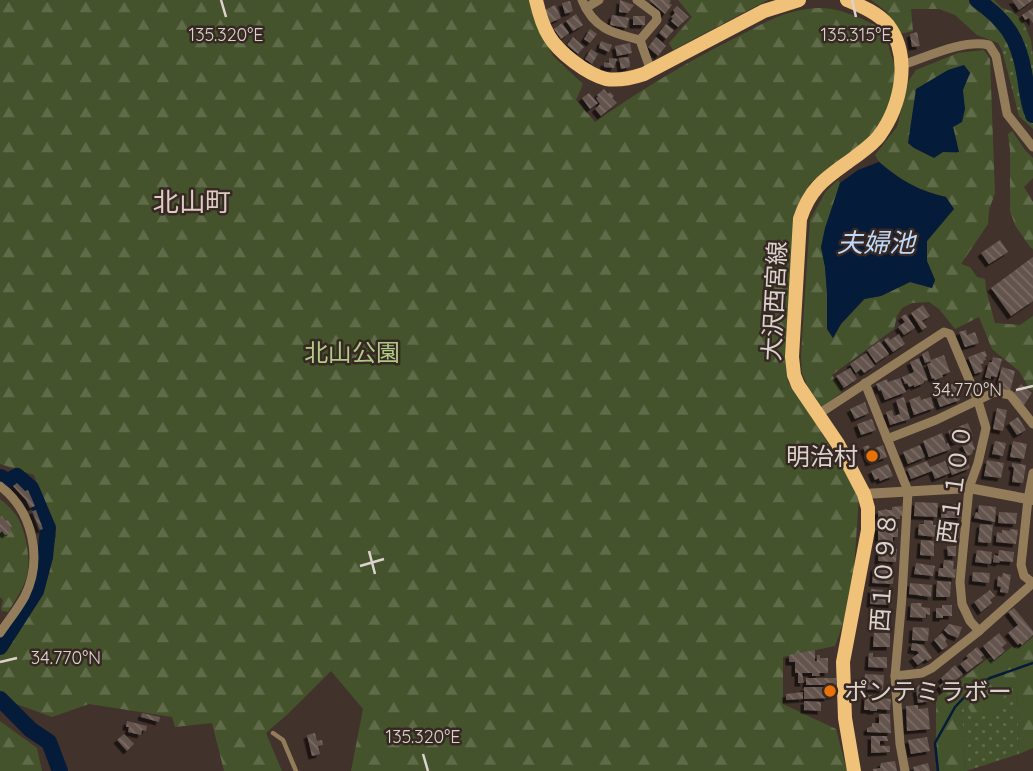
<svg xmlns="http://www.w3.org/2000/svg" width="1033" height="771" font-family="Quicksand,'Noto Sans JP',sans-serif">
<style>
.green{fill:url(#green-dots)}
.forest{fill:url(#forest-firs);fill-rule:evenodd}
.water{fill:#041b39}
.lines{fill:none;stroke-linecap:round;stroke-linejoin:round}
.stream{stroke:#041b39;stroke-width:2.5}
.river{stroke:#041b39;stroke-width:16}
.building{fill:url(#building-back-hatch);filter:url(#shadow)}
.service{stroke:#937c5a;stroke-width:4.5}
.minor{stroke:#937c5a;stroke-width:9}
.tertiary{stroke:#937c5a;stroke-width:10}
.primary{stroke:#f0c178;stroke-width:14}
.ticks{fill:none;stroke:#dcd3ce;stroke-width:2.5}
.food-dot{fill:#e8710a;stroke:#362822;stroke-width:2.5}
.labels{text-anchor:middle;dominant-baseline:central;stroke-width:5;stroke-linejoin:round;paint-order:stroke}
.street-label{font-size:24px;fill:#dcd3ce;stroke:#362822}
.park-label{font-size:24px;fill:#b0ca87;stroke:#362822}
.poi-label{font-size:24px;fill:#dcd3ce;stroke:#362822;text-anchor:end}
.neighbourhood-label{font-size:26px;fill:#deccc4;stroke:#362822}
.water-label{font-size:26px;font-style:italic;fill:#bed9fc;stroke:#362822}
.ticks-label{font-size:18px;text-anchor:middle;fill:#dcd3ce;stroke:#362822;stroke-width:5;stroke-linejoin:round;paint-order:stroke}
</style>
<defs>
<pattern id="green-dots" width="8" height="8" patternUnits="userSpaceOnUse" patternTransform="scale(1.75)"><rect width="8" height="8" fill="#45532c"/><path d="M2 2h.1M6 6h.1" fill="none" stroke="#5f6b49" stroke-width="1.8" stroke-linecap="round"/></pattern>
<pattern id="forest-firs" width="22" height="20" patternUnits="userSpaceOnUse" patternTransform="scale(1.75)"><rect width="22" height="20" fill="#45532c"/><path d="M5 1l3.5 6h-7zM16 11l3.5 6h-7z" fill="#5f6b49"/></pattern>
<pattern id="building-back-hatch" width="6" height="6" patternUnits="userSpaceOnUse" patternTransform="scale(1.75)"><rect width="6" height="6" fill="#64544d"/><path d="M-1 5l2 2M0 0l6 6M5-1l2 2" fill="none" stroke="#7a6c65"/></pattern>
<filter id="shadow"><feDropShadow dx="-3.5" dy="3.5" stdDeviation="0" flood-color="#0009"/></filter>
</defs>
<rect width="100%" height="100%" fill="#41322c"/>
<g class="green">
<path d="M1031 40 1033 56V129L1019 116 1002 50Z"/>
<path d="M1010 686 1017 688 1019 754 966 771 961 706 966 702Z"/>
</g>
<g class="forest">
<path d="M0 0H531V9L553 56 583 84 576 100 595 122C639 91 685 63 733 39 762 24 784 10 817 8 841 7 862 19 883 29L895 67 893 100 879 127 864 145 811 182 797 210 786 356 788 382 797 391 859 496 852 599 835 646 783 657V704L836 729 847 771H351L363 709 331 671 291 711 266 733 282 771H224L212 723 175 727 172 717 89 704 52 717 0 698V655L36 591 56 536 34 475 0 464Z"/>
<path d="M678 0H768L673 50 669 43 692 17Z"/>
<path d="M871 0H994L1002 8 1011 11 1022 19 1031 40 1002 50 998 43 977 35 955 15 939 9H911L913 31 900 34 887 12Z"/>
<path d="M984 50 990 59 995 193 989 210 988 224 961 264 970 267 977 277 985 279 986 290 995 323 1020 325 1033 316V390H1030L1019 371 992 349 979 317 955 329 939 309 929 302 912 303 902 308 897 316 894 329 832 375 842 392 822 407 808 387 802 373 801 355 810 220 826 191 838 180 840 183 821 247 825 267 827 293V329L833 337 841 324 865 299 881 296 910 282 932 288 935 280 927 261V241L953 209 946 197C922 191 887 178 875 155L897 127 909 80 916 70 958 53ZM964 65 970 73 962 90 965 109 953 127 957 142V153L943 152Z"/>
<path d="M1012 131 1025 150 1033 158V178L1024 187 1033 202V249L1030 247 1015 225 1010 211V150L1008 134Z"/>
<path d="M0 499C6 504 12 509 16 515 26 530 31 559 27 576 23 589 15 601 8 612L2 611 1 608 3 600 0 597Z"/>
<path d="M1033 637V748L1019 754 1017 688 1010 686 995 713 973 716 966 703 961 706 966 771H938L936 759V698L990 657 994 661 1013 646 1017 649Z"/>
<path d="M0 721 37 748 42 771H0Z"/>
</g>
<g class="water">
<path d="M964 65 970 73 963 90 965 109 962 122 953 127 959 152H943L934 158 914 148 908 143 916 89 948 70Z"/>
<path d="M879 162C901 180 918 191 946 197L954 209 927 241V261L935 280 932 288 910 282 881 296 864 299 841 324 833 338 827 329V293L825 267 821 247 825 228 840 183 858 170Z"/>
</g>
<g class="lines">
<path class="stream" d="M938 771 935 743 955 707 971 690 990 678 1033 663"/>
<g class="river">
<path d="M977 0C1005 20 1018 37 1024 72 1027 87 1027 101 1033 115"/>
<path d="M0 477 8 481 17 476 31 488 48 528 45 557 36 591 0 647"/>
<path d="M0 699 31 730 49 742 60 771"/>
</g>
</g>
<g class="building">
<path d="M620 0 634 5 628 13 619 12Z"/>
<path d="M649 0H669L671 1 669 3 672 5 665 14Z"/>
<path d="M1012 0H1033L1019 10Z"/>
<path d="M570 1 573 11 565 14 562 3Z"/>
<path d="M555 5 561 18 550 23 545 10Z"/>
<path d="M677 6 689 17 678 27 671 21 673 18 671 17 675 13 673 10Z"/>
<path d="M1033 8V23L1029 18 1025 20 1022 15Z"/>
<path d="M576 14 583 25 573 31 566 21Z"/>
<path d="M612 15 629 18 627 28 610 25Z"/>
<rect x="633" y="16" width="12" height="9"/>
<path d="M562 23 569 33 561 39 554 29Z"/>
<path d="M666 24 674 30 666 39 659 33Z"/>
<path d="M590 29 597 34 590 43 584 39Z"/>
<path d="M917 32 920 46 912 47 910 34Z"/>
<path d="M573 37 584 47 578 54 567 45Z"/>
<path d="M656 37 666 46 658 56 648 47Z"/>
<path d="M601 41 612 45 609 52 599 48Z"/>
<path d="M630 43 632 53 617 56 615 46Z"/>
<path d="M591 49 598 54 592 64 585 59Z"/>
<path d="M629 57 630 67 621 69 619 58Z"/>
<path d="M609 58 617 59 614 68 604 67V62L609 63Z"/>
<path d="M604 89 608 94 610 92 614 96 612 98 617 103 601 116 595 109 600 104 596 98 598 97 597 95Z"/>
<path d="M589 93 598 103 590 109 582 98Z"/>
<path d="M1000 240 1008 252 989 264 981 253Z"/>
<path d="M1033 257V301L1011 316 991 288Z"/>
<path d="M923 305 930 316 922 321 927 327 922 330 911 313Z"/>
<path d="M906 314 915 328 904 335 898 327 905 322 901 317Z"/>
<path d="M966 330 967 335 975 332 979 343 965 347 959 332Z"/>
<path d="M899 334 905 344 893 352 884 340 888 337 890 340Z"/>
<path d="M880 341 889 354 876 363 867 350Z"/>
<path d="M928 351 931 360 944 355 950 372 942 375 943 377 935 380 934 378 932 379 927 364 931 363 930 361 925 363 922 354Z"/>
<path d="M985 351 987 356 985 357 986 360 983 361 984 363 981 364 983 371 975 374 968 357Z"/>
<path d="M866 353 875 366 864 373 861 369 856 373 850 364Z"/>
<path d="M993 357 1002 359 997 377 991 376V379L985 377 989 362H992Z"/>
<path d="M919 358 928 380 924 381V383L914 387V385L909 387 907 383 905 384 902 377 914 372 910 362Z"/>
<path d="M1002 367 1015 371 1010 392 999 389 1001 382H998Z"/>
<path d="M850 368 857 379 844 388 836 376Z"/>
<path d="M900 378 906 392 885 400 881 390 879 391 876 384 887 379 888 382Z"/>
<path d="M955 383 960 400 940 407 934 391Z"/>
<path d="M1021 384 1032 393 1024 405 1013 394Z"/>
<path d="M920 396 921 400 931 397 934 408 914 415 909 400Z"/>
<path d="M904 397 910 419 890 425 886 412 892 410 894 416 900 414 896 400Z"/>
<path d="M865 402 869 413 855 419 850 409Z"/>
<path d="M997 408 1007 410 1003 431 993 429Z"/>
<path d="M1018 417 1026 430 1017 435 1009 423Z"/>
<path d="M872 419 876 430 861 435 857 424Z"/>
<path d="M968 423 973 436 953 443 948 431Z"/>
<path d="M942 433 946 444 948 443 951 449 929 457 923 441Z"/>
<path d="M972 441 975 449 973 450 972 454 967 456 962 445Z"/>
<path d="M995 441 1006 443 1003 456 992 454Z"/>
<path d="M1013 441 1027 444 1024 459 1010 457Z"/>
<path d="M869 445 870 450 883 445 887 457 869 463 863 447Z"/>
<path d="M920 445 925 457 908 464 903 452Z"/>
<path d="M963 453 970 468 952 475 947 463 953 460 952 458Z"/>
<path d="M987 460 1004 463 1001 478 984 476Z"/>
<path d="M927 461 930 467 945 461 950 473 935 479 932 471 911 479 907 469Z"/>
<path d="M1012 463 1026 465 1023 483 1012 482 1014 468 1012 466Z"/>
<path d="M888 464 893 476 880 481 879 478 875 480 871 471Z"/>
<path d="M17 483 25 491 28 490 35 506 30 508 26 500 13 486Z"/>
<path d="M915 502 938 503 937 517 914 516Z"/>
<path d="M941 504H962L961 518H941Z"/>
<path d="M979 505 996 507 995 522 974 518 976 512 978 513Z"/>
<path d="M902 506V516H900V519H895V517H892V519L878 520V511L887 509V510H892V507Z"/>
<path d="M36 510 43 529 40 530 32 511Z"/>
<path d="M999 512 1017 513 1016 524 998 523Z"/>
<path d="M2 516 5 521 8 520 12 527 9 528 11 532 5 535 2 531 0 533V517Z"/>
<path d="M924 520 933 521V525H936L935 537 918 535 919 524H924Z"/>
<path d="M941 523 960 525 959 538 940 536Z"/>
<path d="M980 524 993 525 991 543 978 542Z"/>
<path d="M898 526V537H893V542H878V527Z"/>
<path d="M1010 529 1018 530 1016 544 996 542 997 532 1002 533V530L1010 531Z"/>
<path d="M921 540 934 541V556L920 555Z"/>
<path d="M947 546H956V556H948Z"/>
<path d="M879 548 897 549 896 562 878 561Z"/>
<path d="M977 550 992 552 991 564 975 562Z"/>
<path d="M999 550 1014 552 1013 562 1000 561 999 563 993 562 994 555 998 556Z"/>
<path d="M944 560 954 561 953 569H956L955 578 938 576 939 568H943Z"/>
<path d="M916 563 935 566 933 576 914 574Z"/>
<path d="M874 567 894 569 893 584 872 583Z"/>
<path d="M973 572 990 573 989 583 972 581Z"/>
<path d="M1003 573 1011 575 1008 593 1000 592 1001 587 997 586 998 576 1002 577Z"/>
<path d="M937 581 951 582 950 597H936Z"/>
<path d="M910 583 932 585 931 597 909 594Z"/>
<path d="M871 589 883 590 882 594 893 595 892 605 870 604Z"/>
<path d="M990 590 995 596 990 600 992 603 981 612 974 602Z"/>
<path d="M911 603H922L921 607 930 608V615L926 614V618L910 617Z"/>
<path d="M942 605H952V616H943V618H936V608H942Z"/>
<path d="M1014 608 1033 631V635L1022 645 1020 643 1018 645 1008 633 1018 625 1008 612Z"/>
<path d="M875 609 891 610 890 626 874 625Z"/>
<path d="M949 624 962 627 958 638 948 634 944 630Z"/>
<path d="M913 627 929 628 928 641 912 640Z"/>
<path d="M874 633H890V647H873Z"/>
<path d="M942 633 947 639 945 641 948 646 942 650 934 640Z"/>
<path d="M999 633 1007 643 1002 647 1005 651 994 660 983 646Z"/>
<path d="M912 643 923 645 932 658 927 661 926 659 918 665 912 658 919 653 917 651 911 650Z"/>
<path d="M977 647 984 655 981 657 983 660 967 672 960 664 968 658 966 656Z"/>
<path d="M815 650V661H817V655H820V658H828V673H819L820 676H812V673H802L804 683H798V673H795V662H789V655Z"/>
<path d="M869 653H873V657H887V668L868 667Z"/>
<path d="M955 665 963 674 943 691 939 686 944 682 941 678Z"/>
<path d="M865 674 884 675 883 690 864 689Z"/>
<path d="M806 678H836V686H834V696H829V685H806Z"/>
<path d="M923 684 928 687 930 701 918 703 916 689 919 685Z"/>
<path d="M804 687H827L828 698 804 699Z"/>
<path d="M803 692V699L786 700V694Z"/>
<path d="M865 695H872L871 697 891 699 890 710 877 709V711H870V710H864Z"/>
<path d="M804 701 821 702V711L804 710Z"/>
<path d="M918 705V709L928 708 930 729 907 731 906 706Z"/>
<path d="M142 713 160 717 159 722 141 717Z"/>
<path d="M879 714H890L891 733 867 732V728L872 726V723H879Z"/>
<path d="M127 721 147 726 146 731 142 730 141 735 128 732 129 727H126Z"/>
<path d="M315 733 317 741 322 740 323 745 318 746 320 754 312 756 307 735Z"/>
<path d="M124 734 134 744 127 751 117 740Z"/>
<path d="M871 736H887L888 741H880V746H890V752L871 753Z"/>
<path d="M927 737 930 751 911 754 908 740Z"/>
<path d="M895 761 897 771H873V769L880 768 881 763Z"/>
<path d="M928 763 930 771H914L913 767Z"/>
</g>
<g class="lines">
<path class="service" d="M273 733 283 740 296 771"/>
<g class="minor">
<path d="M582 0C594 29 612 33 640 40L651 71"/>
<path d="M637 0 656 14 657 20 640 40"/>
<path d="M586 8 599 0"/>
<path d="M902 65C927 57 963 39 989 45L996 56 1007 114 1033 147"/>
<path d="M865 383 908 491 902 597 895 676 900 744 905 771"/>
<path d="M817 415 944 332 950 334 978 401 986 428 978 463 969 488 960 582 962 604 970 621 979 631"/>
<path d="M887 439 936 420 995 392 1010 395 1033 424"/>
<path d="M1033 473 1028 499 1021 565 1024 576 1033 583"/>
<path d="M0 486C33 511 43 559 25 596 18 609 8 621 0 633"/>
<path d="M895 676 922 673 932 668 979 631 1033 583"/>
</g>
<path class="tertiary" d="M864 494 969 488 1033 500"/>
<g class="primary">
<path d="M536 0C539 13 542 25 549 36 559 53 587 74 606 79 619 81 632 78 644 74L764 11 799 0"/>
<path d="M847 0C861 6 878 13 888 25 912 57 901 106 879 136 873 144 864 150 855 157 828 177 811 185 800 219L792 357 794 375 798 385 838 444 864 494 868 508V530L843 662 845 718 854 771"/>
</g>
</g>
<path class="ticks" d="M221 0 226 17M852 0 856 17M1016 390 1033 386M369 551 375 574M360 566 384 559M0 662 17 658M423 754 428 771"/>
<g class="food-dot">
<circle cx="872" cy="456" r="7"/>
<circle cx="830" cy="691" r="7"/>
</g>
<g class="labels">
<g class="street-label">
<text transform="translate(774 301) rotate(-87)">大沢西宮線</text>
<text transform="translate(954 484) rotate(-82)">西１１００</text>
<text transform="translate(883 572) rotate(-86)">西１０９８</text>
</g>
<g class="park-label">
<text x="352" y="352">北山公園</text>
</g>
<g class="poi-label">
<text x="858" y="456">明治村</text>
<text x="844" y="691" text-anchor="start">ポンテミラボー</text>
</g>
<g class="neighbourhood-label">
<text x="192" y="201">北山町</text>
</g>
<g class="water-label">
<text x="876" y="242">夫婦池</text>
</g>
</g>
<g class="ticks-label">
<text x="226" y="41">135.320°E</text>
<text x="856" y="41">135.315°E</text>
<text x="967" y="396">34.770°N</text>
<text x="66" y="664">34.770°N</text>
<text x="423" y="743">135.320°E</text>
</g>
</svg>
